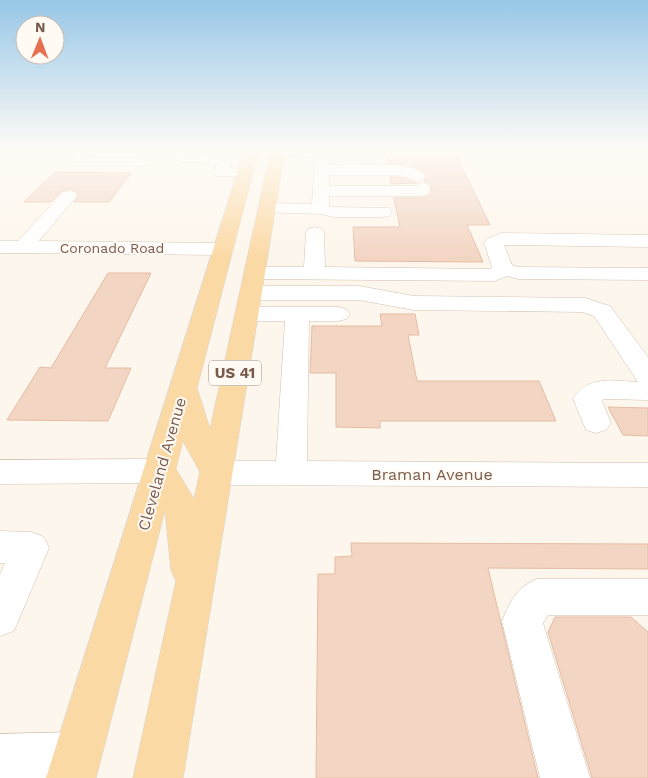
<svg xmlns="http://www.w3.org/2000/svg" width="648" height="778" font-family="'Work Sans',sans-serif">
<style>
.building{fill:#f3d5c3;stroke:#e6bba3}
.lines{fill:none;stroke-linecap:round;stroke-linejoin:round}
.minor-casing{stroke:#d1beb0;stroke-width:1}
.major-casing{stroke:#dad1cd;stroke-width:1}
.minor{fill:#fff;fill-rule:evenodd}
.major{fill:#fbd9a5;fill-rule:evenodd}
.labels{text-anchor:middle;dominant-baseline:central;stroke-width:4;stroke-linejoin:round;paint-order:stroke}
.far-street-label{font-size:14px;fill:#7a5c4d;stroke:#fffaf3}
.shield{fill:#fffaf3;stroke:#a28b7f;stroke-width:1}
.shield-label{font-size:15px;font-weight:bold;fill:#7a5c4d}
.street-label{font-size:16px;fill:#7a5c4d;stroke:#fffaf3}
</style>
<rect width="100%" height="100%" fill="#fdf6ec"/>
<g class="building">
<path d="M384 149H453L490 225H467L483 262 355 261 353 227H400L394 198H422L429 196 432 192 430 183 424 181 427 175 420 169 409 165 387 163Z"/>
<path d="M55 172 131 173 109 202H74L79 195 75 190 69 189 62 191 51 202H24Z"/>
<path d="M390 177H401L417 183 391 184Z"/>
<path d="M108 273H151L105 368H131L108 421 7 420 40 367 51 368Z"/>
<path d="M380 314H415L419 335H408L417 381H539L556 421H380V428L336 427V373H310L312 326H382Z"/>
<path d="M608 407 648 408V436L623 435Z"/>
<path d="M351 543 648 544V569L488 568 538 778H316L318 574H335V557L352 556Z"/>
<path d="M555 617H631L648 632V778H592L548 632Z"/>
</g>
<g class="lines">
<defs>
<g id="minor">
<path d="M80 149H95L88 158H139L145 149H159L148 165 143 166 71 165 69 162Z"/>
<path d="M184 149H198L195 155H212L215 149H229L226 155 231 156 233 159 230 168 251 170 254 173 251 176H216L213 173 217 163 181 162 179 159Z"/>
<path d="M272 149H325L329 153V165C349 165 414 159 426 176L424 179 418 181 401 175H329V186H415L422 182 428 184 430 191 428 194 422 196H329V206L334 207 389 208 392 212 389 216 383 217H334L320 214 261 212 258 208 261 204 267 203 312 204 315 157 277 156 272 155 270 152Z"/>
<path d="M69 191 75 192 77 196 39 241 224 243 231 245 234 249 231 253 224 255 0 253V241H18L63 192Z"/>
<path d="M315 227 322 229 324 233 325 267 490 269 492 267 484 243 487 239 501 233 648 235V247L504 245 512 265 518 267 648 268V280L518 279 507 276 495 281 255 279 248 277 244 273 248 269 255 267H304L306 233 308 229Z"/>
<path d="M251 286H359L414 296 585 298 610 306 648 357V400L604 399 602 401 611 423 606 430 596 433 586 430 573 399C588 375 614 381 638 382L594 316 582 312 414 310 359 300H251L243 298 240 293 243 288Z"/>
<path d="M246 307H338L346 309 350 314 346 319 338 321H309L307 461 648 463V487L217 485 206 482 201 473 206 464 217 461H276L285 321H246L238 319 234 314 238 309Z"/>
<path d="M160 459 171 462 176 471 171 480 160 483 0 484V460Z"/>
<path d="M0 531 31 532 44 537 49 548 14 631 0 636V574L5 563H0Z"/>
<path d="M537 579H648V615H548L543 623 590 778H540L502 621C510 601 517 587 537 579Z"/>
<path d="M77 732 94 739 101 756 94 773 82 778H0V734Z"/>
</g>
<path id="major" d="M245 149H259L197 388 210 429 271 149H285L183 778H133L176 581 171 570 165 510 96 778H46ZM183 441 200 472 194 499 176 469Z"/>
</defs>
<use href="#minor" class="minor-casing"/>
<use href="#major" class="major-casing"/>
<use href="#minor" class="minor"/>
<use href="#major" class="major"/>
</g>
<linearGradient id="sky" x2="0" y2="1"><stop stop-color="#97c7e8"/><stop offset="0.58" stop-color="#fefbf6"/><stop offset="1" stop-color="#fefbf6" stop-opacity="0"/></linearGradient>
<rect width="648" height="258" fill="url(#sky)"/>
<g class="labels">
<g class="far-street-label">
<text x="112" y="248">Coronado Road</text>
</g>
<rect class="shield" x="209" y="360.5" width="52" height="25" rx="4"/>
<g class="shield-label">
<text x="235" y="373">US 41</text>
</g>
<g class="street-label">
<text transform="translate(162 464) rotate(-74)">Cleveland Avenue</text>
<text x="432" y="474">Braman Avenue</text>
</g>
</g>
<g transform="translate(40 40) rotate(1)"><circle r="24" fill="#fffaf3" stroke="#cabbb1"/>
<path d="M0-4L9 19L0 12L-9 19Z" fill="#e76f51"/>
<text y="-8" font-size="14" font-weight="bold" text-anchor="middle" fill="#7a5c4d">N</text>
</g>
</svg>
